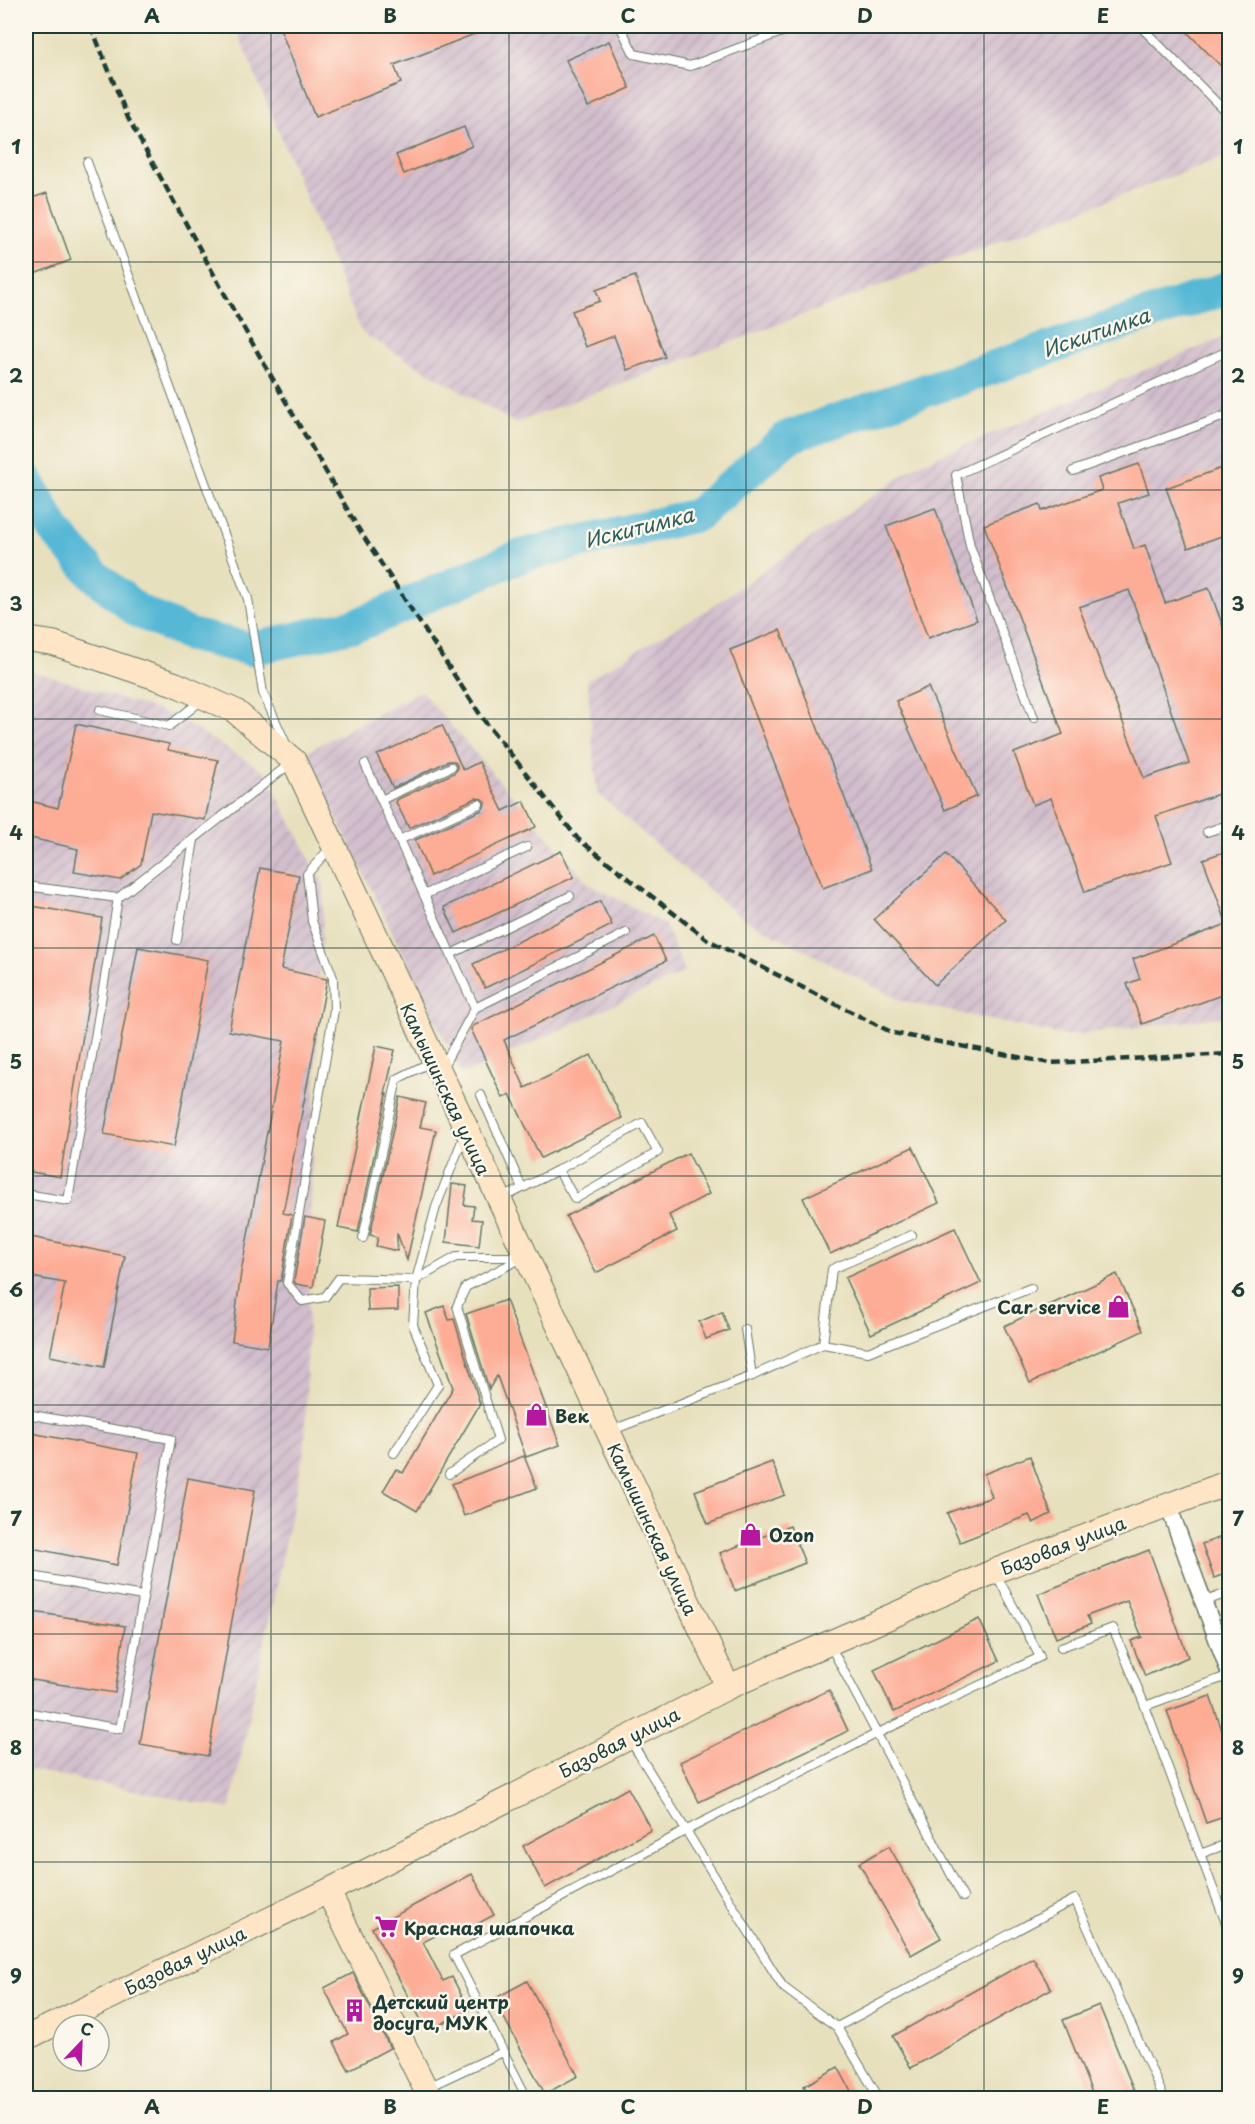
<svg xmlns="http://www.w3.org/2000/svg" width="1255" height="2124" font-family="'Playpen Sans',sans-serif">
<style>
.industrial{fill:url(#industrial-furrows)}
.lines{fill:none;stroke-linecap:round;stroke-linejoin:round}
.river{stroke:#56b8d5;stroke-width:34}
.building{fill:#fdac95;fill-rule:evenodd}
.lane-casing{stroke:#657664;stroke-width:10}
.street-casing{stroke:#657664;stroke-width:19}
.secondary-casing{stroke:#657664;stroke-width:26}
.lane{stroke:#fff;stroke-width:8}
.street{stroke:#fff;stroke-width:16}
.secondary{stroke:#fde5c5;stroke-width:24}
.rail{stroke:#1f3d34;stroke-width:4.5;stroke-dasharray:9 4.5;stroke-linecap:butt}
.grid{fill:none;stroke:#1f3d34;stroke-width:1.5;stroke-opacity:0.55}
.labels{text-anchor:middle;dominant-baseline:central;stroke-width:5;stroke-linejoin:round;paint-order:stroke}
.street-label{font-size:18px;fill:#1f3d34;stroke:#fbf7ec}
.poi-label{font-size:18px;font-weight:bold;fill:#1f3d34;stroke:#fbf7ec;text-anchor:start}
.water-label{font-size:20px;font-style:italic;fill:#2d5c5c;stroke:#fbf7ec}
.neatline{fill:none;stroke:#1f3d34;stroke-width:2}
.grid-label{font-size:20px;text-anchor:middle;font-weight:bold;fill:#1f3d34}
</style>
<defs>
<pattern id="industrial-furrows" width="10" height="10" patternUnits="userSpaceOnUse" patternTransform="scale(1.5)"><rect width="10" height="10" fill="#d1bdcc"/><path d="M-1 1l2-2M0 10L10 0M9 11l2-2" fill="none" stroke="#b3a3b0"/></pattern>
</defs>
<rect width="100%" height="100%" fill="#fbf7ec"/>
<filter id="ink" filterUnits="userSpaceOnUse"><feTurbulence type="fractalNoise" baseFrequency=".0167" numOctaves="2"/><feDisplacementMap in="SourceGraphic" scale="12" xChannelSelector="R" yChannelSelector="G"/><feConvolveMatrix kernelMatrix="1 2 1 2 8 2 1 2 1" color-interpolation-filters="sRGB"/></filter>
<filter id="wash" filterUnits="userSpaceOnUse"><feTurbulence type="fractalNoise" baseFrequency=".008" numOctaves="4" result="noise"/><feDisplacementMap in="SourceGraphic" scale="24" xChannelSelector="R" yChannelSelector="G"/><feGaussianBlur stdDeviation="1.35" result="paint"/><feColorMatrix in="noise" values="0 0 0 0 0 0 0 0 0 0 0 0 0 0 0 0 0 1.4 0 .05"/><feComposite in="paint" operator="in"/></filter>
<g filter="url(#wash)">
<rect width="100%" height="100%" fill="#e7e0bd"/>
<g class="industrial">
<path d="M235 26H1229V155L515 423 362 333Z"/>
<path d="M1229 335V1016L1066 1036 902 1001 739 916 597 793 587 680 710 608 917 465Z"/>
<path d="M26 671 36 672 173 715 265 772 324 886 312 1162 305 1446 230 1809 26 1769Z"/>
<path d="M421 691 588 883 665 925 685 972 462 1075 305 753Z"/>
</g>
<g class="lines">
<path class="river" d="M26 479 55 531 95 576 138 611 190 635 251 649 360 624 523 555 697 515 788 437 1230 287"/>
</g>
<g id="blocks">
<g class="building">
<path d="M279 26H492L493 27 394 65 401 83 315 117Z"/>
<path d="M1181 26H1230V75Z"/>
<path d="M609 41 630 88 588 107 566 60Z"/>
<path d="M464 127 472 146 404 174 396 155Z"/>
<path d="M47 193 71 260 34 274 26 252V200Z"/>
<path d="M635 276 665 357 627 370 614 336 585 347 572 311 600 301 596 290Z"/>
<path d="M1139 464 1149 493 1118 503 1134 549 1145 545 1165 603 1209 588 1230 646V790L1156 816 1172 862 1085 892 1051 798 1033 805 1014 753 1063 734 984 525 1040 504 1042 511 1102 490 1098 478ZM1129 590 1189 763 1144 778 1079 607Z"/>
<path d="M1230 465V533L1188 548 1166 488Z"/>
<path d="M935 508 977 620 928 638 886 526Z"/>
<path d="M780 630 872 869 823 888 730 650Z"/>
<path d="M928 687 977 796 945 810 896 701Z"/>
<path d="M76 724 169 744 168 750 218 760 205 820 151 811 141 864 120 880 74 872 78 849 26 837V800L58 808Z"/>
<path d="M442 725 463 770 479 762 503 811 524 801 536 827 430 876 415 840 482 810 484 807 485 802 482 799 476 798 409 828 396 802 398 799 454 773 457 770V765L454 761H448L393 788 377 755Z"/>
<path d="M1230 850V992L1142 1024 1127 984 1140 979 1133 959 1227 924 1203 859Z"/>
<path d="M561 851 574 877 456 933 444 907Z"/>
<path d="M946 854 1006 920 935 985 874 919Z"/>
<path d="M260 868 299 875 281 969 327 979 283 1213 292 1215 281 1281H278L268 1347 232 1341 241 1272 284 1041 229 1031Z"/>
<path d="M600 901 612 925 485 988 473 964Z"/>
<path d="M32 906 102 918 60 1177 26 1171V948Z"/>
<path d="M654 936 666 961 504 1040 525 1088 591 1055 622 1118 541 1158 510 1094 503 1098 471 1029 473 1026Z"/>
<path d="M138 947 208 960 174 1147 104 1134Z"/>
<path d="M376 1046 395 1050 385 1094H387L358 1232 338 1228Z"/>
<path d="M400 1097 426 1103 420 1127 436 1130 407 1260 397 1233V1251L376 1246 378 1237 370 1235Z"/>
<path d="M913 1147 939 1203 830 1254 803 1198Z"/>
<path d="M688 1153 709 1194 669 1215 677 1231 596 1273 566 1216Z"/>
<path d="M452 1184 467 1186 464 1205 474 1206 472 1219 482 1220 479 1246 446 1242Z"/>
<path d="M305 1217 325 1221 313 1287 296 1284 294 1281Z"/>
<path d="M955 1228 981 1283 871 1334 845 1278Z"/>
<path d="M26 1236 125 1256 104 1367 50 1356 65 1283 26 1276Z"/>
<path d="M1117 1274 1143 1331 1030 1383 1004 1326Z"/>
<path d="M398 1287V1310L368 1311 367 1288Z"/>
<path d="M506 1300 560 1445 526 1457 497 1376 489 1389 466 1314Z"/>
<path d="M444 1306 449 1320 454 1319 480 1404 417 1511 383 1491 396 1469 403 1473 453 1388 426 1313Z"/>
<path d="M722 1312 729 1330 706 1339 699 1322Z"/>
<path d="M26 1432 138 1453 117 1565 26 1547Z"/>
<path d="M524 1456 537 1488 464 1516 452 1484Z"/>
<path d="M1030 1456 1051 1514 1033 1523 1029 1515 960 1542 947 1513 992 1497 984 1474Z"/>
<path d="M772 1462 785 1495 708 1524 695 1491Z"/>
<path d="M188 1478 255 1490 208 1756 140 1744Z"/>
<path d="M790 1526 805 1563 735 1591 720 1553Z"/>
<path d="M1230 1534V1572L1214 1578 1202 1544Z"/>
<path d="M1149 1550 1188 1657 1145 1676 1131 1641 1142 1637 1127 1601 1087 1616 1091 1624 1056 1638 1038 1594Z"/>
<path d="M26 1611 125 1626 115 1693 26 1679Z"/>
<path d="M979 1619 999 1661 894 1712 874 1670Z"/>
<path d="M829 1690 848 1731 699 1802 680 1762Z"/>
<path d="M1210 1696 1230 1753V1815L1206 1823 1167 1711Z"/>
<path d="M628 1788 651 1830 545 1888 523 1846Z"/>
<path d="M889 1846 941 1938 911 1955 859 1863Z"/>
<path d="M472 1874 494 1915 462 1932 458 1924 423 1942 443 1981 452 1977 469 2010 427 2031 372 1928Z"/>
<path d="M1033 1958 1051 1989 911 2068 893 2036Z"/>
<path d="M353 1973 390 2048 349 2070 334 2042 348 2034 324 1988Z"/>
<path d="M527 1981 578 2076 545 2094 494 1999Z"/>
<path d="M1099 2005 1137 2098H1094L1063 2020Z"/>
<path d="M838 2067 855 2098H811L804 2086Z"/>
</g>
</g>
</g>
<g filter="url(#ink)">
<use href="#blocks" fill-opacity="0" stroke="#657664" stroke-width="1.5"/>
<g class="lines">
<defs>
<g id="lane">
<path d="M620 26 634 54 690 66 798 26"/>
<path d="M1140 26 1230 116"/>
<path d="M87 162 248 599 263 693 286 744"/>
<path d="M1073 471 1230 414"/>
<path d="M100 710 169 726 202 700"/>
<path d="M1034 718 970 546 956 475 1230 350"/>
<path d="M365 764 475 1008 442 1068"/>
<path d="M381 800 451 767"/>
<path d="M1207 832 1230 824"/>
<path d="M399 840 479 804"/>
<path d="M331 847 307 874 312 921 333 978 334 1010 287 1283 302 1301 325 1297 339 1278 416 1280 436 1207 465 1133"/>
<path d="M26 886 118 898"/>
<path d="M424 895 527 847"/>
<path d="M177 940 194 840"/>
<path d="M451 954 570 896"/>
<path d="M475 1008 626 933"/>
<path d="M481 1095 522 1188"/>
<path d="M26 1194 68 1201 118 898 291 763"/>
<path d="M501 1199 558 1170 575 1199 658 1152 642 1123 558 1170"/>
<path d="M363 1238 397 1079 433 1061"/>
<path d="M745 1329 752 1376"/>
<path d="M823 1344 832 1269 912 1235"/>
<path d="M26 1414 171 1439 120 1729 26 1712"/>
<path d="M610 1431 752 1376 823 1344 868 1352 1031 1288"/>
<path d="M394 1453 438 1385 413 1325 416 1280 456 1257H524"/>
<path d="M449 1474 498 1440 457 1306 466 1287 522 1258"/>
<path d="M26 1575 142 1596"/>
<path d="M1203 1602 1230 1592"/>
<path d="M830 1645 963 1897"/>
<path d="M1061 1647 1113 1628 1145 1706 1230 1934"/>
<path d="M1145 1706 1230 1675"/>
<path d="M630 1740 783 1987 837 2027 879 2098"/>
<path d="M1200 1854 1230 1843"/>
<path d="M837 2027 1075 1899 1164 2098"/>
<path d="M428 2087 503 2052"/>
<path d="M527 2098 454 1955 685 1831 876 1734 1040 1657 995 1572"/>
</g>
<path id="street" d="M1168 1505 1230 1674"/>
<g id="secondary">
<path d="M26 639 53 643 175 684 235 711 294 761 728 1687"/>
<path d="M328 1891 430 2098"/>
<path d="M26 2038 328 1891 728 1687 995 1571 1230 1482"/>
</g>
</defs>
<use href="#lane" class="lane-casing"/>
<use href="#street" class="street-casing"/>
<use href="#secondary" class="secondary-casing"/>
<use href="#lane" class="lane"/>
<use href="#street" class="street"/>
<use href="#secondary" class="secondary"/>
<path class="rail" d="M91 26 128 118 234 311 358 528 483 719 578 839 708 940 893 1033 1050 1063 1230 1054"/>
</g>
</g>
<path class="grid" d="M271 26V2098M509 26V2098M746 26V2098M984 26V2098M26 262H1230M26 490H1230M26 719H1230M26 948H1230M26 1176H1230M26 1405H1230M26 1634H1230M26 1862H1230"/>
<defs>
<symbol id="shop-bare" viewBox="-9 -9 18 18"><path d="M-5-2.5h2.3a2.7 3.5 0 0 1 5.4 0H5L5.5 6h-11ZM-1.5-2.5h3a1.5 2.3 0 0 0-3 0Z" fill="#b5179e" stroke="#fbf7ec" stroke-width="2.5" paint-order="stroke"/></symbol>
<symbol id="supermarket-bare" viewBox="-9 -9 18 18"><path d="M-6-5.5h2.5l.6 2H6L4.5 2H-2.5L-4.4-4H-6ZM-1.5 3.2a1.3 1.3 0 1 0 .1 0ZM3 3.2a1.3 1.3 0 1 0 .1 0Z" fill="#b5179e" stroke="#fbf7ec" stroke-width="2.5" paint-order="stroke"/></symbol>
<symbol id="building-bare" viewBox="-9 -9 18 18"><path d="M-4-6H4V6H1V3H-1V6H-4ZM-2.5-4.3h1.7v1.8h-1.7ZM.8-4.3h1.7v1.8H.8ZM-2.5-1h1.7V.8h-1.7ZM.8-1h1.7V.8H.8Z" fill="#b5179e" stroke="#fbf7ec" stroke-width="2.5" paint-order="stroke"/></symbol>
</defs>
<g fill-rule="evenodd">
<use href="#shop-bare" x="1102" y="1290" width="33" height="33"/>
<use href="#shop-bare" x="520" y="1398" width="33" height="33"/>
<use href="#shop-bare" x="734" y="1518" width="33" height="33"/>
<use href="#supermarket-bare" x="370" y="1910" width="33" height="33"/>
<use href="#building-bare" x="338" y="1994" width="33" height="33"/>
</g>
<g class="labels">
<g class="street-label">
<text transform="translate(446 1089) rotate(65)">Камышинская улица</text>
<text transform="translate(653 1529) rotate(65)">Камышинская улица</text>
<text transform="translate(1063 1545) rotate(-21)">Базовая улица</text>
<text transform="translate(619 1742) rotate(-27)">Базовая улица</text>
<text transform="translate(185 1960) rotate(-26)">Базовая улица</text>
</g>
<g class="poi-label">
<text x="1101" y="1306" text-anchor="end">Car service</text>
<text x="555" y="1415">Век</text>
<text x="769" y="1534">Ozon</text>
<text x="404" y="1927">Красная шапочка</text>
<text x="373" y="2001">Детский центр<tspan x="373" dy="21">досуга, МУК</tspan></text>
</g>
<g class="water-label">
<text transform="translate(1096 332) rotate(-19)">Искитимка</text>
<text transform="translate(639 527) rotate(-14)">Искитимка</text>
</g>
</g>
<rect width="1255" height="2124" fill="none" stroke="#fbf7ec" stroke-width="66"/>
<g transform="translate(81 2043) rotate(23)"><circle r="28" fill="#fbf7ec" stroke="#a3ada2" stroke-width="1.5"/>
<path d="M0-4.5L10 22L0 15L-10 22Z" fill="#b5179e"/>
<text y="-9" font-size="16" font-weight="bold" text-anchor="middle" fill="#1f3d34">С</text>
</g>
<rect x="33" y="33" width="1189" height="2058" class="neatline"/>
<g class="grid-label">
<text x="152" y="23">A</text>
<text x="390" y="23">B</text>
<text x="628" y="23">C</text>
<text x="865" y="23">D</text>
<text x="1103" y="23">E</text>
<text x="16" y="154">1</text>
<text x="1238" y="154">1</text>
<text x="16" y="383">2</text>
<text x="1238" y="383">2</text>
<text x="16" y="611">3</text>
<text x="1238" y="611">3</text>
<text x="16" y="840">4</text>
<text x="1238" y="840">4</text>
<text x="16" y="1069">5</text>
<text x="1238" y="1069">5</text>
<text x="16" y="1297">6</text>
<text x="1238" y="1297">6</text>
<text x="16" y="1526">7</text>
<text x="1238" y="1526">7</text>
<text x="16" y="1755">8</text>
<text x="1238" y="1755">8</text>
<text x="16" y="1983">9</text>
<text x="1238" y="1983">9</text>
<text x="152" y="2114">A</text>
<text x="390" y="2114">B</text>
<text x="628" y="2114">C</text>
<text x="865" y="2114">D</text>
<text x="1103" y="2114">E</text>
</g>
</svg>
